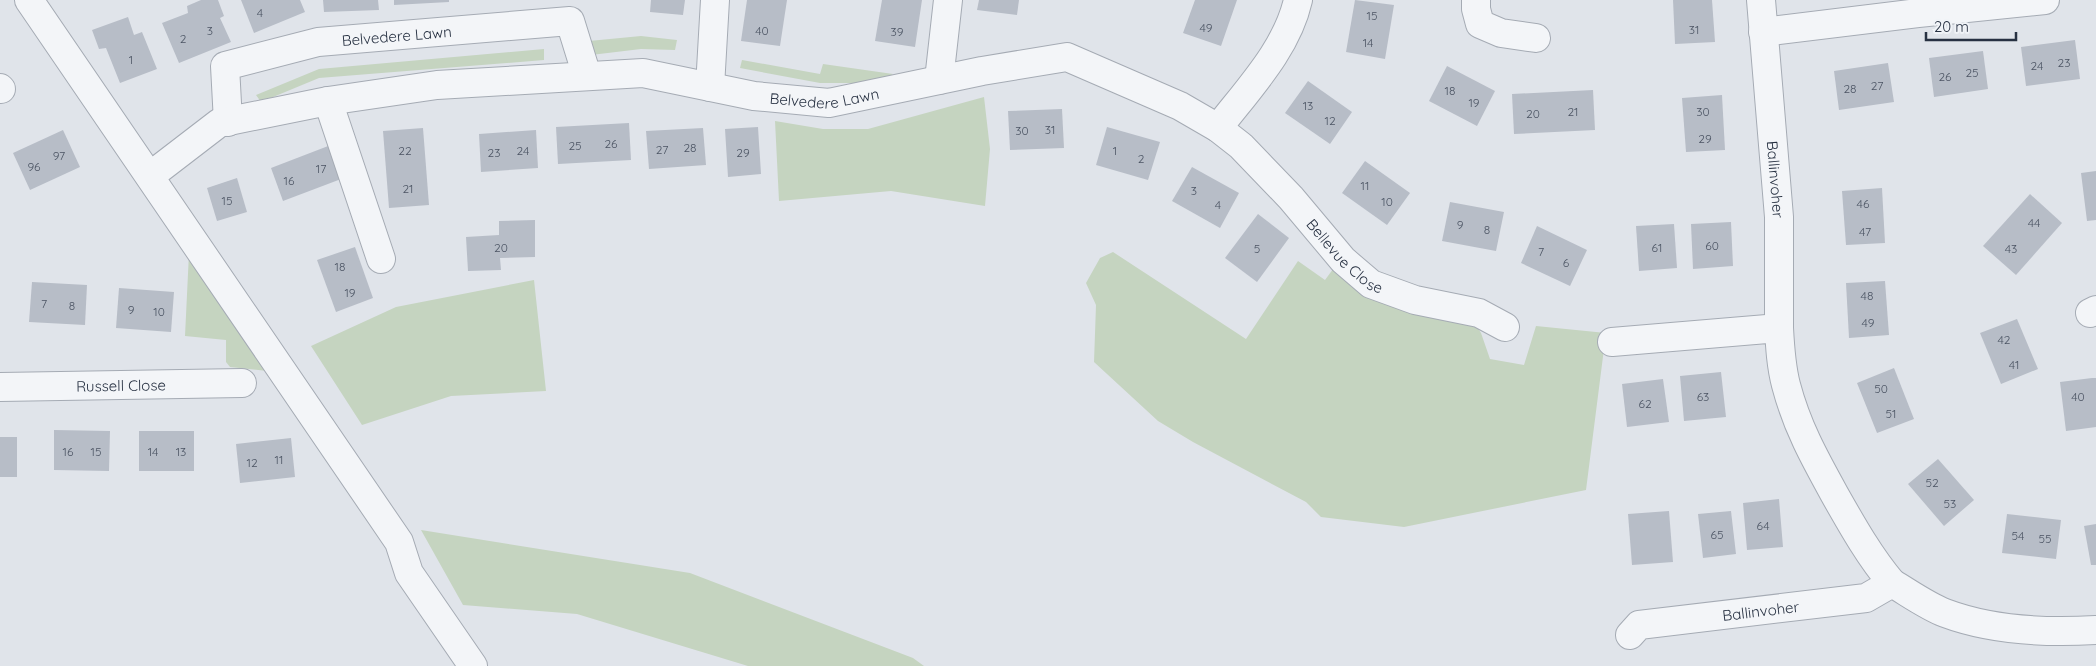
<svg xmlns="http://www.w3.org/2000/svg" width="2096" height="666" font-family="Quicksand,sans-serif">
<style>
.green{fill:#c5d4c0}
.building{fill:#b7bdc7}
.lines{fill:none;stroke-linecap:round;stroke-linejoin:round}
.street-casing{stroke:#a5abb4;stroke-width:30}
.street{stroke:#f3f5f8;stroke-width:28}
.labels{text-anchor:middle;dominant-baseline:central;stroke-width:4;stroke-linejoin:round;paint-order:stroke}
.number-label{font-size:12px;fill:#4b5463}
.street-label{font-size:15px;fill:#273142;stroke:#f0f3f7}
</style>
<rect width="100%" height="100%" fill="#e0e4ea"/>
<g class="green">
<path d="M641 36 677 40 675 50 641 49 591 55 589 41Z"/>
<path d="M544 49V60L319 78 261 102 256 95 319 69Z"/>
<path d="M742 60 820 74 823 64 893 74 877 83H820L740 68Z"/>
<path d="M984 97 990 149 985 206 891 191 779 201 775 121 823 129H868Z"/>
<path d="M1113 252 1246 339 1298 261 1325 280 1336 265 1476 325 1481 333 1490 359 1524 365 1536 326 1606 333 1586 490 1404 527 1321 517 1306 502 1193 442 1158 421 1094 362 1096 305 1086 283 1100 258Z"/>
<path d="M189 253 267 371 230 367 226 362V340L185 336Z"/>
<path d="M534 280 546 391 451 396 362 425 311 346 396 307Z"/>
<path d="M421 530 690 573 913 658 924 666H748L577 614 463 605Z"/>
</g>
<g class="building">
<path d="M201 0H218L224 16 220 18 231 42 179 63 162 23 188 13 187 6Z"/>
<path d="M241 0H300L305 12 254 33Z"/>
<path d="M323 0H378L379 10 324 12Z"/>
<path d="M394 0H449V2L394 5Z"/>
<path d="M651 0H685L683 15 650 12Z"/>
<path d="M747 0H787L780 46 741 41Z"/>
<path d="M882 0H922L915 47 875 41Z"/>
<path d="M979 0H1019L1017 15 977 10Z"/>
<path d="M1195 0H1237L1221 46 1183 33Z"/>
<path d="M1355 0 1394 5 1385 59 1346 52Z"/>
<path d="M1673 0H1712L1715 42 1675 44Z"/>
<path d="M128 17 134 35 142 32 157 69 120 83 106 48 99 49 92 30Z"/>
<path d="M2075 40 2080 79 2026 86 2021 47Z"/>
<path d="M1983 51 1988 89 1934 97 1929 58Z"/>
<path d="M1888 63 1894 102 1839 110 1834 71Z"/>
<path d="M1447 66 1495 91 1477 126 1429 101Z"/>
<path d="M1308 81 1352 112 1330 144 1285 113Z"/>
<path d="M1593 90 1595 130 1514 134 1512 94Z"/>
<path d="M1722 95 1725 150 1686 152 1682 98Z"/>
<path d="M1062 109 1064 148 1010 150 1008 111Z"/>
<path d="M629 123 631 160 558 164 556 127Z"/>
<path d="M758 127 761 174 728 177 725 129Z"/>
<path d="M1107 127 1160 142 1148 180 1096 165Z"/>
<path d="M423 128 429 205 389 208 383 131Z"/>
<path d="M703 128 706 165 649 169 646 131Z"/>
<path d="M63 130 80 167 30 190 13 153Z"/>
<path d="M536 130 538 168 481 172 479 134Z"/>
<path d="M336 143 349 176 283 201 271 168Z"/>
<path d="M1365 161 1410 193 1387 225 1342 193Z"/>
<path d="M1192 167 1239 193 1220 228 1172 201Z"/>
<path d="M2096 171V220L2087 221 2081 173Z"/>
<path d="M237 178 247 212 217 221 207 188Z"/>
<path d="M1882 188 1885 243 1846 245 1842 191Z"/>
<path d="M2030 194 2062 223 2016 275 1983 246Z"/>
<path d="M1450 202 1504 212 1496 251 1442 241Z"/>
<path d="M1258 214 1289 238 1257 282 1225 258Z"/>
<path d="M535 220V257L500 258 501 270 468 271 466 237 499 235V221Z"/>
<path d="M1731 222 1733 266 1693 269 1691 224Z"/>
<path d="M1674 224 1677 268 1639 271 1636 226Z"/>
<path d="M1537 226 1587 250 1570 286 1521 263Z"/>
<path d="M355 247 373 298 336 312 317 260Z"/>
<path d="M1885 281 1889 335 1849 338 1846 283Z"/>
<path d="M32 282 87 285 85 325 29 322Z"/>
<path d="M119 288 174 292 171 332 116 328Z"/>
<path d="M2017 319 2038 369 2001 384 1980 333Z"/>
<path d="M1894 368 1914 419 1877 433 1857 383Z"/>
<path d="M1721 372 1726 417 1684 421 1680 376Z"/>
<path d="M2092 378H2096V427L2066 431 2060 382Z"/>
<path d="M1663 379 1669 422 1627 427 1622 384Z"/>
<path d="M54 430 110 431 109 471 54 470Z"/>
<rect x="139" y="431" width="55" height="40"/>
<rect x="0" y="437" width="17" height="40"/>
<path d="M291 438 295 477 240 483 236 444Z"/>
<path d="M1938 459 1974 500 1944 526 1908 484Z"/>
<path d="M1779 499 1783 547 1747 550 1743 503Z"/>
<path d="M1669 511 1673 562 1632 565 1628 514Z"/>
<path d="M1731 511 1736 554 1703 558 1698 514Z"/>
<path d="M2007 514 2061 520 2056 559 2002 553Z"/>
<path d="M2096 524V565H2091L2084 526Z"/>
</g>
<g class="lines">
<defs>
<g id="street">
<path d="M29 0 399 542 409 573 473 666"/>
<path d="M1476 0V9L1480 24 1501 33 1536 38"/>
<path id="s1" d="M1761 0 1779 217V328"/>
<path d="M1763 32 1918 13 2045 0"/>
<path d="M939 80 948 0"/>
<path d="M710 87 715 0"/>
<path d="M0 88 1 89"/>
<path d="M328 101 381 259"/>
<path id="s2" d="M228 122 225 66 318 42 570 21 587 76"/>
<path d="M1218 128C1248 89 1287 49 1298 0"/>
<path id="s3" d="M150 176 219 123 328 101 437 85 643 73 754 96 829 103 982 71 1067 57 1180 106 1218 128 1241 146 1291 198 1343 260 1371 284 1415 300 1479 313 1505 327"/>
<path d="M2090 313 2096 310"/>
<path d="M1612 342 1779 328C1780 347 1781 366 1786 385 1797 427 1815 459 1836 497 1853 527 1870 557 1892 583"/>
<path id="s4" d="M0 387 242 383"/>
<path id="s5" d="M1630 635 1639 625 1866 598 1892 583C1909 593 1927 606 1945 613 1993 631 2046 633 2096 630"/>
</g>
</defs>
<use href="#street" class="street-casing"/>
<use href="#street" class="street"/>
</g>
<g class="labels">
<g class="number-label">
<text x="260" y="12">4</text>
<text x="1372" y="15">15</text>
<text x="1206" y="27">49</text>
<text x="1694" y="29">31</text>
<text x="210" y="30">3</text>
<text x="762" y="30">40</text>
<text x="897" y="31">39</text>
<text x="183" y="38">2</text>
<text x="1368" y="42">14</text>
<text x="131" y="59">1</text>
<text x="2064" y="62">23</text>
<text x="2037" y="65">24</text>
<text x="1972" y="72">25</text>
<text x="1945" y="76">26</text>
<text x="1877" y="85">27</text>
<text x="1850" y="88">28</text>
<text x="1450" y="90">18</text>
<text x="1474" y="102">19</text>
<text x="1308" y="105">13</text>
<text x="1573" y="111">21</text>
<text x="1703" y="111">30</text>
<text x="1533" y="113">20</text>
<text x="1330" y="120">12</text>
<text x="1050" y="129">31</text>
<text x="1022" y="130">30</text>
<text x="1705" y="138">29</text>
<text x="611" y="143">26</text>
<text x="575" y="145">25</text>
<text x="690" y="147">28</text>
<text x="662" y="149">27</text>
<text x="405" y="150">22</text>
<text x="523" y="150">24</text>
<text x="1115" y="150">1</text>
<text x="494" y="152">23</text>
<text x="743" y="152">29</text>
<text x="59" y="155">97</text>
<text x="1141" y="158">2</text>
<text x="34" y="166">96</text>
<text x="321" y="168">17</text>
<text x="289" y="180">16</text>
<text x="1365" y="185">11</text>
<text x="408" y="188">21</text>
<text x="1194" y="190">3</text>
<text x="227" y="200">15</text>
<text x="1387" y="201">10</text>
<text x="1863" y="203">46</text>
<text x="1218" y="204">4</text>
<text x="2034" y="222">44</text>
<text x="1460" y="224">9</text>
<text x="1487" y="229">8</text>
<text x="1865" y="231">47</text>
<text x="1712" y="245">60</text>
<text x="501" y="247">20</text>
<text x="1657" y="247">61</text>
<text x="1257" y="248">5</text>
<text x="2011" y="248">43</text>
<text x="1541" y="251">7</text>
<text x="1566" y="262">6</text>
<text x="340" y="266">18</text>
<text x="350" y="292">19</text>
<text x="1867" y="295">48</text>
<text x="44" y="303">7</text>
<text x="72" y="305">8</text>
<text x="131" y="309">9</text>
<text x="159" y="311">10</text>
<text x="1868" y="322">49</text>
<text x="2004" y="339">42</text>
<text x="2014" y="364">41</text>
<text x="1881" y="388">50</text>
<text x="1703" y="396">63</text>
<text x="2078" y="396">40</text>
<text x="1645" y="403">62</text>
<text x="1891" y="413">51</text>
<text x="68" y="451">16</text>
<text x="96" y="451">15</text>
<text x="153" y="451">14</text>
<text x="181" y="451">13</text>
<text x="279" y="459">11</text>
<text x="252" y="462">12</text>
<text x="1932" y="482">52</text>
<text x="1950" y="503">53</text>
<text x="1763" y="525">64</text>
<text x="1717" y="534">65</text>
<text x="2018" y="535">54</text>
<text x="2045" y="538">55</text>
</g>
<g class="street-label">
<text stroke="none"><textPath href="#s2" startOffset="231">Belvedere Lawn</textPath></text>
<text stroke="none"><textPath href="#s3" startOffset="699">Belvedere Lawn</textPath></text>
<text stroke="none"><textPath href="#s1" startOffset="180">Ballinvoher</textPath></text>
<text stroke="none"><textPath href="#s3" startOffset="1294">Bellevue Close</textPath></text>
<text stroke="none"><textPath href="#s4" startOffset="121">Russell Close</textPath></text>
<text stroke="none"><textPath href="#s5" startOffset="136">Ballinvoher</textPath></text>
</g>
</g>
<path d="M1926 32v8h90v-8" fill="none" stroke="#273142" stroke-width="2.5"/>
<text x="1934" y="32" font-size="15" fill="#273142" stroke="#f0f3f7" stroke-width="4" paint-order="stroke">20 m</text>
</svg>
